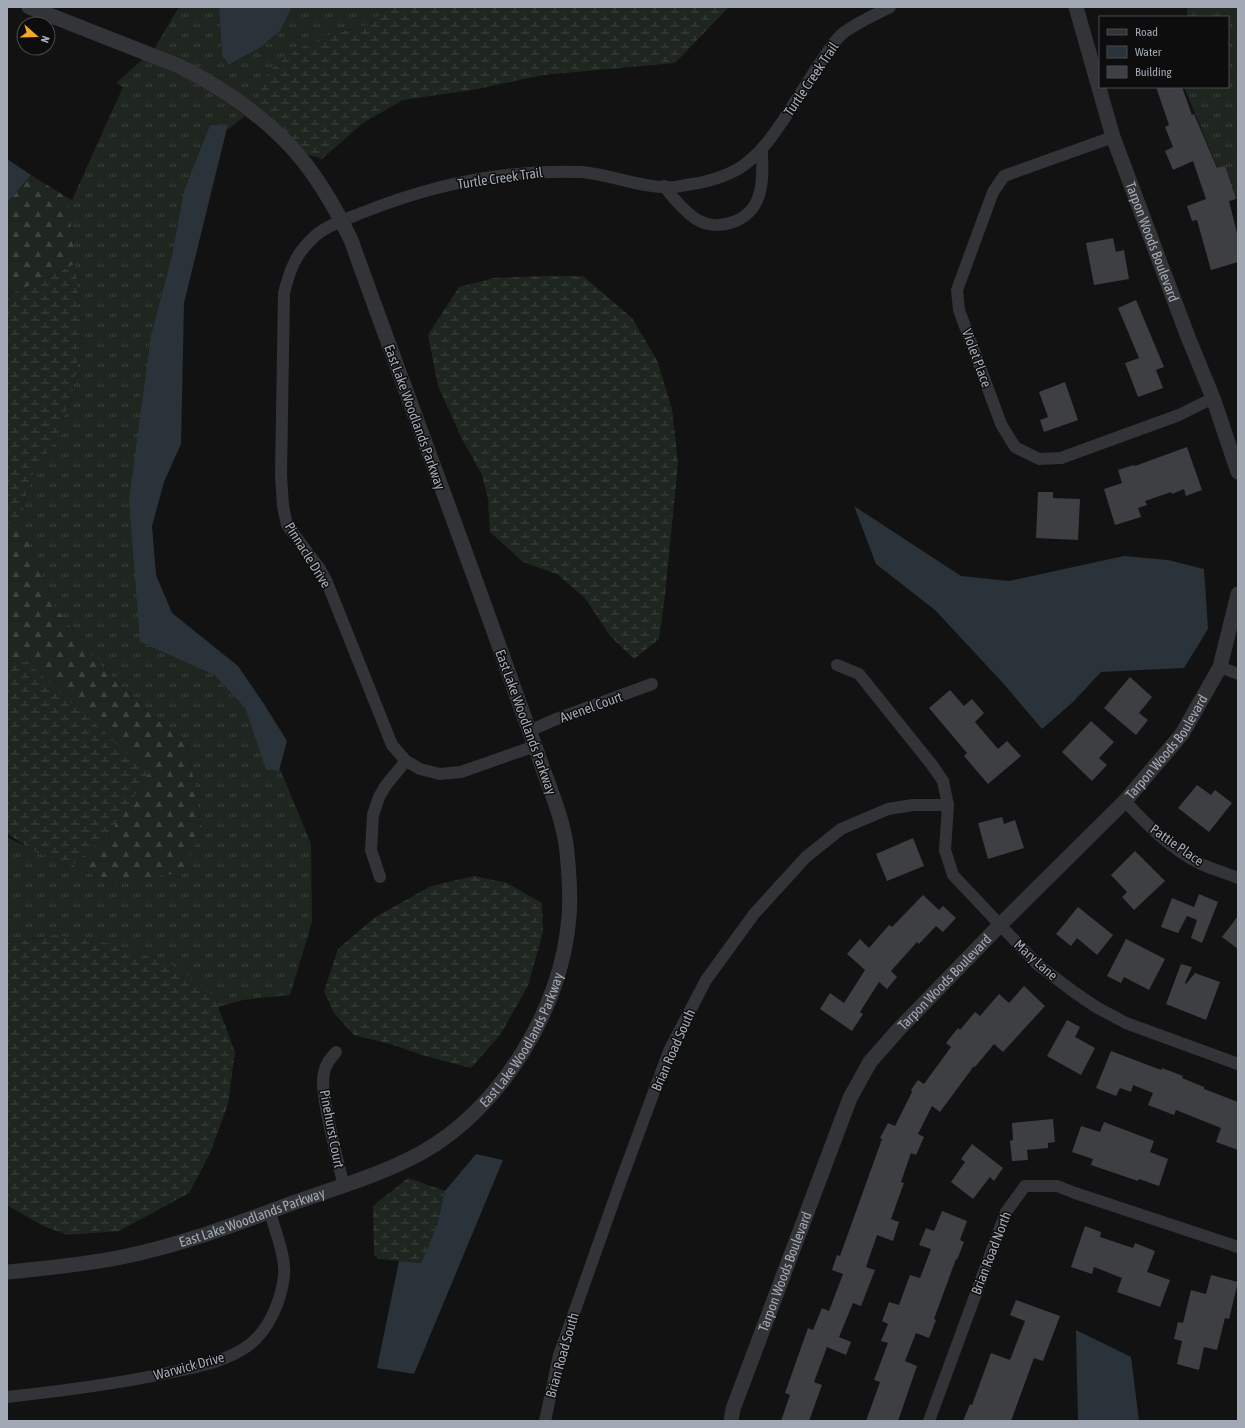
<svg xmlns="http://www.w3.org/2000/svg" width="1245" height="1428" font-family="'Asap Condensed',sans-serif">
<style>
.grass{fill:url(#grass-tufts)}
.forest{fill:url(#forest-firs)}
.wetland{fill:url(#wetland-marsh)}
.water{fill:#2a3339}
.building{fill:#3e3f43}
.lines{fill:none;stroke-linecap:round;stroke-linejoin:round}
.minor{stroke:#333438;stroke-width:12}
.tertiary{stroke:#333438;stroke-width:15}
.labels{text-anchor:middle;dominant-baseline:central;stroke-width:3;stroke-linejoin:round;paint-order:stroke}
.street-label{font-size:14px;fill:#a3a9b4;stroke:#0d0d0e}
</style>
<defs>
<pattern id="grass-tufts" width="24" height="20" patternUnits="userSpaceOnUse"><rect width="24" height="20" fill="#1e261f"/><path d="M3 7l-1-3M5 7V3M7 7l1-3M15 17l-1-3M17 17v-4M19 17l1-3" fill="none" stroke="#3c433d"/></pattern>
<pattern id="forest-firs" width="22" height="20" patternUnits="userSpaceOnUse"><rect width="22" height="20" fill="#1e261f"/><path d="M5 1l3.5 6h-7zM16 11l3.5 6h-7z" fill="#3c433d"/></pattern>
<pattern id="wetland-marsh" width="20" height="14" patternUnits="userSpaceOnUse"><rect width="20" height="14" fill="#1e261f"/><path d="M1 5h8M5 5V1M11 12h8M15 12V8" fill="none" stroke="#3c433d"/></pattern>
</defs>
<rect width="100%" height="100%" fill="#121213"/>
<g class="grass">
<path d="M179 7H219L222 55 230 65 261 47 280 31 292 7H388L368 25 325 36 255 103 258 106 257 107 154 49Z"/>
<path d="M1187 7H1238V201L1221 176 1184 87H1228V17H1187Z"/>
<path d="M143 59 176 72 210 91 245 116 226 131 228 124 210 125 184 190 172 255 151 335 141 416 140 642 214 675 245 708 266 770 279 771 280 769 311 844 312 922 290 995 243 1000 218 1007 213 993 56 935 7 943V837L60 863 120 884 202 832 194 782 187 743 145 710 90 654 54 605 23 527V505L34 472 56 440 73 391 82 336 68 198 72 200 123 87 116 83Z"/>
</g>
<g class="forest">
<path d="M31 175 68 198 75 264 7 296V203Z"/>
<path d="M23 521V527L54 605 90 654 145 710 187 743 194 782 202 832 181 872 120 884 71 867 111 832 7 664V525Z"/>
</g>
<g class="wetland">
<path d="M388 7H729L675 63 543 75 478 89 403 100 363 123 322 159 306 154 255 103 263 80 282 57 325 36 368 25Z"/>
<path d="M75 264 82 335 73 391 56 440 34 472 23 505V521L7 525V296Z"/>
<path d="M541 276H583L632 318 657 360 672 409 678 463 665 595 659 639 634 659 610 636 585 598 557 574 523 562 490 532 488 499 482 475 462 439 438 386 428 335 459 287 494 278Z"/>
<path d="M27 662 149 773 111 832 71 867C48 859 27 848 7 833V664Z"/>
<path d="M474 876 507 883 542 903 543 932 528 986 500 1035 471 1068 422 1055 390 1044 354 1035 334 1013 324 991 338 949 374 918 431 886Z"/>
<path d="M56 935 113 944 173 965 213 993 235 1052 228 1104 210 1153 189 1193 119 1231 68 1235 43 1226 7 1205V943Z"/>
<path d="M408 1178 445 1191 437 1225 421 1263 379 1259 374 1254 373 1206Z"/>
</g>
<g class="water">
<path d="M219 7H292L280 31 261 47 229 65 222 55Z"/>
<path d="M228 124 184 303 181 444 164 482 152 526 156 575 172 613 238 666 264 704 287 741 279 771 266 770 245 708 214 675 140 642 129 500 151 335 172 255 184 190 210 125Z"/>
<path d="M7 159 31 175 7 203Z"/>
<path d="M854 506 961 576 1009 581 1124 556 1168 560 1204 569 1208 629 1184 668 1101 672 1073 702 1042 729 1002 682 935 610 876 564Z"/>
<path d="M476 1154 503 1160 414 1374 377 1368 399 1261 421 1263 437 1225 445 1191Z"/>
<path d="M1076 1330 1131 1357 1139 1421H1078Z"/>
</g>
<g class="building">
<path d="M1156 87H1182L1192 115 1194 114 1217 168 1225 166 1236 199 1229 201 1238 237V262L1211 270 1197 220 1192 221 1187 206 1206 199 1193 161 1173 170 1165 151 1173 147 1165 127 1169 125Z"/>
<path d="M1113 238 1116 252 1124 250 1129 279 1094 285 1086 243Z"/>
<path d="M1136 300 1164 367 1156 370 1163 388 1138 397 1125 363 1139 358 1118 308Z"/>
<path d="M1065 382 1078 420 1044 432 1040 420 1048 417 1039 392Z"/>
<path d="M1187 447 1202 490 1186 496 1184 489 1172 494 1171 492 1145 501 1147 505 1138 508 1141 517 1115 525 1104 489 1122 483 1118 470 1134 465 1135 466Z"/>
<path d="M1038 492H1053V498L1080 499 1078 540 1036 538Z"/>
<path d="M1130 677 1152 697 1139 713 1148 720 1136 735 1104 708Z"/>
<path d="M950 690 964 706 972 699 984 713 975 722 998 749 1007 741 1021 756 988 784 964 756 967 753 929 708Z"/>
<path d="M1091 721 1114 742 1099 758 1107 765 1092 781 1062 752Z"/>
<path d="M1197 785 1211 795 1215 790 1232 803 1209 832 1178 808Z"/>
<path d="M1002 817 1004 824 1015 820 1024 848 988 859 978 823Z"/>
<path d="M913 838 924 866 887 881 876 854Z"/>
<path d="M1135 851 1165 881 1134 910 1122 897 1127 892 1111 875Z"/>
<path d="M1199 894 1218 902 1202 943 1191 938 1197 920 1187 916 1178 933 1161 927 1172 898 1194 907Z"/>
<path d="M923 895 939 910 943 906 956 918 943 932 936 926 919 944 917 942 891 971 897 977 887 989 879 982 860 1012 863 1014 852 1031 820 1009 830 993 844 1003 865 970 847 954 860 939 869 948 889 925 892 927Z"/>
<path d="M1078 907 1113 935 1097 955 1077 938 1071 946 1056 934Z"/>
<path d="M1238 916V949L1222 937Z"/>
<path d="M1126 939 1165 959 1149 990 1124 977 1121 983 1107 976Z"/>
<path d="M1181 964 1192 967 1185 983 1186 984 1195 973 1220 982 1206 1020 1166 1004Z"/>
<path d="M1024 986 1045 1006 1003 1052 994 1044 975 1067 974 1066 940 1112 932 1106 918 1134 924 1137 916 1155 911 1153 901 1182 904 1183 891 1219 899 1222 893 1241 877 1235 866 1267 875 1270 861 1306 853 1303 839 1337 851 1342 846 1355 827 1347 814 1382 822 1385 809 1421H781L790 1395 785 1393 808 1328 813 1330 822 1308 829 1311 843 1274 832 1270 837 1255 840 1256 882 1139 880 1138 888 1123 895 1126 912 1092 911 1090 918 1080 924 1084 951 1047 946 1043 958 1028 960 1030 975 1012 980 1016 999 994 1009 1003Z"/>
<path d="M1067 1020 1080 1027 1075 1037 1095 1048 1081 1075 1047 1056Z"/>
<path d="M1111 1051 1161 1070 1162 1068 1183 1076 1182 1078 1204 1087V1089L1238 1102V1150L1216 1142 1221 1128 1176 1110 1174 1115 1148 1105 1153 1093 1133 1085 1131 1092 1120 1088 1116 1096 1096 1088Z"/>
<path d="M1053 1119 1055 1142 1048 1143V1148L1027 1150 1028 1160 1012 1161 1010 1141 1013 1140 1012 1123Z"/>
<path d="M1104 1122 1154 1141 1150 1152 1168 1159 1159 1186 1139 1179 1138 1181 1091 1165 1093 1159 1072 1152 1081 1126 1100 1132Z"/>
<path d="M972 1144 1003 1168 994 1181 990 1177 973 1199 951 1182 965 1162 961 1159Z"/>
<path d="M942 1211 967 1221 960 1240 964 1242 957 1260 956 1259 934 1319 936 1320 929 1338 916 1333 905 1361 917 1366 898 1421H866L880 1382 874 1380 888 1343 881 1341 888 1324 882 1321 889 1302 899 1305 910 1275 920 1278 931 1249 919 1245 926 1228 934 1231Z"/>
<path d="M1085 1226 1101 1232 1100 1237 1133 1248 1135 1243 1155 1251 1147 1272 1170 1280 1160 1307 1117 1292 1122 1278 1094 1267 1092 1274 1071 1267Z"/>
<path d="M1211 1275 1238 1282 1229 1319 1225 1318 1217 1350 1204 1347 1199 1370 1177 1364 1182 1341 1174 1339 1178 1322 1183 1323 1191 1290 1206 1294Z"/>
<path d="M1016 1300 1060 1316 1043 1361 1034 1358 1011 1421H963L970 1404 972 1405 991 1353 1010 1360 1025 1321 1010 1315Z"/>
</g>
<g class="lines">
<g class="minor">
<path d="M1113 137 1004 176 993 192 957 290 959 310 1001 424 1015 447 1039 459 1061 458 1179 415 1213 398"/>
<path d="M664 186C673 198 684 211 696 219 718 233 752 221 759 195 764 180 762 165 762 150"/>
<path d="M837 665 859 674 932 765 943 781 948 805 945 850 953 875 1037 964 1074 992 1096 1007 1126 1023 1238 1064"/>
<path d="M1220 667 1238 674"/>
<path d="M529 731 554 720 652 684"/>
<path d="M535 746 461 772 440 774 420 769 406 761 392 745 326 580 320 569 287 525 283 506 281 475 284 293C290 269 296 253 315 236 327 225 349 218 364 212 432 185 506 169 580 172 611 174 642 189 674 187 682 186 691 184 699 183 717 179 736 173 749 161 765 148 775 132 786 116 796 100 806 85 816 69 824 58 832 43 842 34 856 23 875 15 890 7"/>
<path d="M1125 801C1147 825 1171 849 1201 864 1212 869 1226 873 1238 878"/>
<path d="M380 877 371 850 373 815 379 797 386 785 406 761"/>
<path d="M336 1052C331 1058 325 1064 324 1073 321 1085 325 1100 327 1113 332 1137 337 1161 344 1185"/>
<path d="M7 1397C62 1391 118 1384 172 1372 197 1367 228 1361 249 1345 269 1330 281 1301 284 1276 286 1257 275 1231 270 1212"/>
<path d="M545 1421 559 1355 618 1189 669 1051 706 980 754 914 806 857 841 829 888 809 913 805H948"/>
<path d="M929 1421 1006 1212 1025 1186H1057L1075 1193 1238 1247"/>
</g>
<g class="tertiary">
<path id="s1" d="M1076 7 1113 137 1188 337 1213 398 1238 472"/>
<path id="s2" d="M7 1272C45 1268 84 1265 122 1257 178 1246 233 1225 287 1205 332 1189 379 1176 421 1153 501 1108 562 1009 569 917 571 896 569 873 567 852 564 823 553 796 543 769 532 737 520 706 509 674 458 529 403 385 351 240 336 209 317 176 294 150 262 115 221 87 179 66L29 7"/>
<path id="s3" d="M731 1421 733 1409 850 1098 870 1062 899 1029 1000 925 1125 801 1182 734 1220 667 1238 594"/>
</g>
</g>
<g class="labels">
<g class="street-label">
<text transform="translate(811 79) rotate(-56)">Turtle Creek Trail</text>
<text transform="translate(500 178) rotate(-8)">Turtle Creek Trail</text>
<text stroke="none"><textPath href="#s1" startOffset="247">Tarpon Woods Boulevard</textPath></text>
<text transform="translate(977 358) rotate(70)">Violet Place</text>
<text transform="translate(415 417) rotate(70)">East Lake Woodlands Parkway</text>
<text transform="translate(308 555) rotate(58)">Pinnacle Drive</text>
<text transform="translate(591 707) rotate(-20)">Avenel Court</text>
<text transform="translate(526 722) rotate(70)">East Lake Woodlands Parkway</text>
<text stroke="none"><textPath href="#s3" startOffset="819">Tarpon Woods Boulevard</textPath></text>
<text transform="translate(1177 845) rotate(35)">Pattie Place</text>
<text transform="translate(1036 960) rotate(42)">Mary Lane</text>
<text stroke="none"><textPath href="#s3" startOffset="495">Tarpon Woods Boulevard</textPath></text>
<text stroke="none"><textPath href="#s2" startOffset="588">East Lake Woodlands Parkway</textPath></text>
<text transform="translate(673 1050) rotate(-66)">Brian Road South</text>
<text transform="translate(332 1129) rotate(79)">Pinehurst Court</text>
<text stroke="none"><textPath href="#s2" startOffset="252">East Lake Woodlands Parkway</textPath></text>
<text transform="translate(991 1253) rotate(-69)">Brian Road North</text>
<text stroke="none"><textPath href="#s3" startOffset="159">Tarpon Woods Boulevard</textPath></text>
<text transform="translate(562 1355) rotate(-74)">Brian Road South</text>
<text transform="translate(189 1366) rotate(-15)">Warwick Drive</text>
</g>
</g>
<rect width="1245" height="1428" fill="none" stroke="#a3a9b4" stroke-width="16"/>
<rect x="1099" y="16" width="130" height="72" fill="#0d0d0e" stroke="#494b50"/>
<rect x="1107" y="29" width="20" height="6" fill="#333438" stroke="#494b50"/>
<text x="1135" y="36" font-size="12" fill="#a3a9b4">Road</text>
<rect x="1107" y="46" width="20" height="12" fill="#2a3339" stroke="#494b50"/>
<text x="1135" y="56" font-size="12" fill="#a3a9b4">Water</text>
<rect x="1107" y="66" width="20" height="12" fill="#3e3f43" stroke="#494b50"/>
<text x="1135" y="76" font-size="12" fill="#a3a9b4">Building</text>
<g transform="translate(36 36) rotate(110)"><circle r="19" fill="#0d0d0e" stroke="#494b50"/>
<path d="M0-3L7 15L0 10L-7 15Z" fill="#f5a728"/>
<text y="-6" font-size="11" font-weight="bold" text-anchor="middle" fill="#a3a9b4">N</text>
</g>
</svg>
